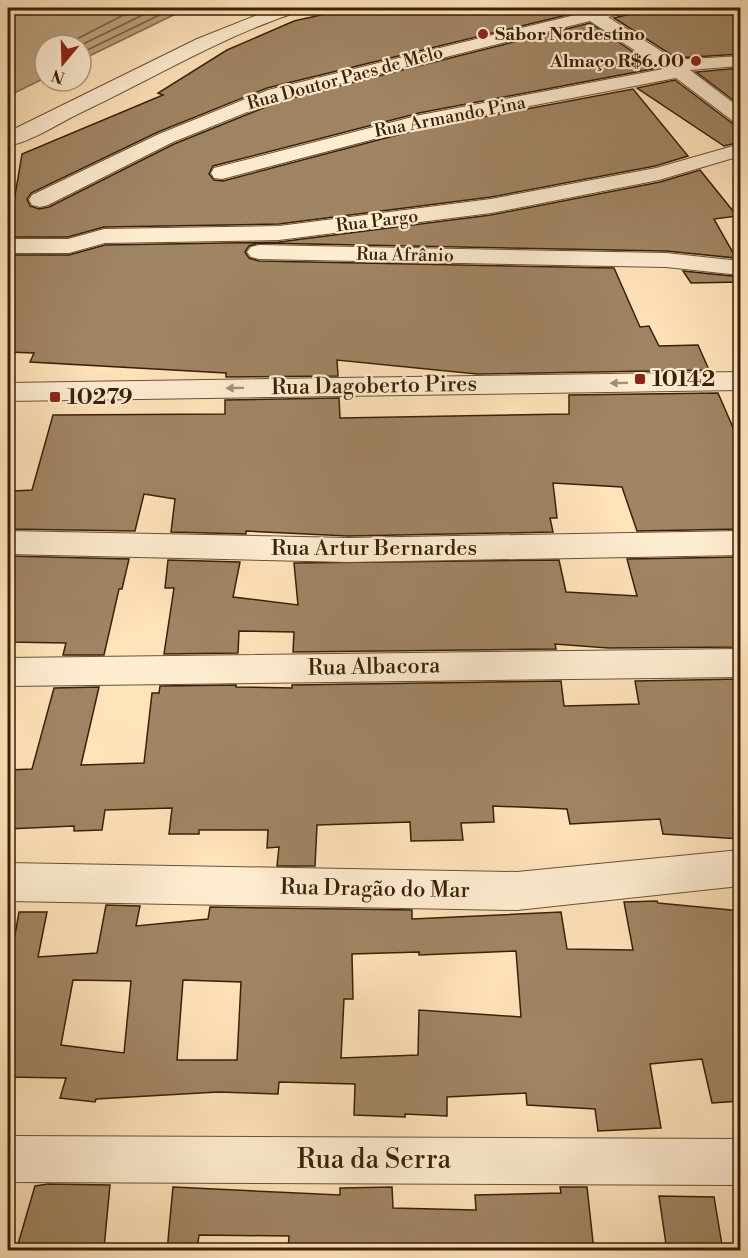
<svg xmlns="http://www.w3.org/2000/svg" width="748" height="1258" font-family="'Libre Bodoni',serif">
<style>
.water{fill:#bca17d;stroke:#886d4e;stroke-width:1.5}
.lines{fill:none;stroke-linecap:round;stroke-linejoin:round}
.shore{stroke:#7a6042;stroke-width:1.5}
.building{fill:#a08564;stroke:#392007;stroke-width:1.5;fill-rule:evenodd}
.street-casing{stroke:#6a5134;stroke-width:2}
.street{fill:#ffedd2;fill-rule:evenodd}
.oneway{fill:#a69177}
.poi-dot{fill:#8f2418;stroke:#ffedd2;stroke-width:2}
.labels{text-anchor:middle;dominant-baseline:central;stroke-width:4.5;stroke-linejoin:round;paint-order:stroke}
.far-poi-label{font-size:18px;font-weight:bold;fill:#392007;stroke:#ffedd2;text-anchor:start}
.far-street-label{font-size:18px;fill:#392007;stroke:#ffedd2}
.poi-label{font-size:22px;font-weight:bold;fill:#392007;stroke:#ffedd2;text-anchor:start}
.street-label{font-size:22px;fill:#392007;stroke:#ffedd2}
.near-street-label{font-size:27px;fill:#392007;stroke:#ffedd2}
</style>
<rect width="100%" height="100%" fill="#ffe3ba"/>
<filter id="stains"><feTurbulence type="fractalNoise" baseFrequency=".00333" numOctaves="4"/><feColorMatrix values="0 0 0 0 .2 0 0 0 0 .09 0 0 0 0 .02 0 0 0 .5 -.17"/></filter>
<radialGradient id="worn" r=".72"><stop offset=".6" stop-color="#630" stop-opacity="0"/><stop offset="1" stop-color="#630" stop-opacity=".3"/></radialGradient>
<path class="water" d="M8 8H188L81 60V45H45V78L8 96Z"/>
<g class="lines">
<g class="shore">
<path d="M65 45 137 8"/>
<path d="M81 45 157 8"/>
<path d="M81 53 174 8"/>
</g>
</g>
<g class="building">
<path d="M352 8H572L575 13 267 88 158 132 31 193 27 199 30 206 39 209 49 207 174 144 283 100 590 23 657 68 419 113 213 166 209 174 214 180 223 181 420 129 633 89 688 156 655 166 491 197 279 224 104 227 68 237H8L22 154 163 95 158 93 227 50 294 21Z"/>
<path d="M633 8H741V54L676 58 614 18 630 14Z"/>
<path d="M740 68 741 106 696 72Z"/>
<path d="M675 80 732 123 741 125V142L724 146 637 88Z"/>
<path d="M700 170 737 216 714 219 736 258 666 251 259 243 249 246 245 252 249 258 259 261 614 268 640 327 649 326 659 346 698 345 709 370 477 374 337 360 338 376 226 377V373L30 362 34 353 8 352V255H69L105 245 279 242 491 215 660 182Z"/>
<path d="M683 271 741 277V282L691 283Z"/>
<path d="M718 393 741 446V529L637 531 622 487 553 483 557 518H550L553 532 348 536 246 531V534L171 532 175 499 144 494 135 531 8 529 13 491 32 490 53 415 225 414V400L339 398 340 418 569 414V395Z"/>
<path d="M8 556 129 559 122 589H119L104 655H63L66 643 8 642Z"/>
<path d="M741 557V647L608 648 555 644 556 649 293 652 294 632 239 631 238 653 164 654 174 588H165L168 560 240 562 233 597 298 605 294 563 559 560 566 592 637 596 627 559Z"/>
<path d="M741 679V839L663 834 660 819 570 824 567 809 493 806 494 822 461 823 463 840 411 841 410 822 317 825 315 866H277L279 847 267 848 268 830H199V834H169L172 808 105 810 102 830 74 831V826L8 829V770L32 769 54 688 99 687 81 765 144 763 152 693H159L160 686 236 685V687L292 688V685L561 681 564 706 639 704 635 681Z"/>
<path d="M657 901 658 903 741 911V1101L712 1103 702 1059 650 1064 661 1128 598 1131 595 1109 527 1105 526 1093 447 1097V1116L405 1114V1117L354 1115 355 1084 279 1082 278 1094 218 1092 96 1099 95 1102 60 1098 66 1078 8 1077V974L19 912H47L38 957 97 953 106 905 140 906 136 926 208 919 210 907 412 910V919L561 912 567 949 633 950 624 902ZM516 951 521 1017 419 1010 418 1055 341 1058 344 999H353L352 954 419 952V955ZM73 980 131 981 124 1053 61 1045ZM183 980 241 982 237 1060H177Z"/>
<path d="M48 1184 110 1185 104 1248 16 1251 35 1186Z"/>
<path d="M173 1187 340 1195V1188L392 1187 393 1208 476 1210 475 1195 561 1193 560 1187H587L594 1251H288L289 1236 199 1235 197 1251H167Z"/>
<path d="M659 1196 714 1197 723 1251H667Z"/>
</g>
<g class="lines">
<defs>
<g id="street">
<path d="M275 8H300L297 12C221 37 154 78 82 112 59 123 33 141 8 146V132L197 39Z"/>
<path d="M574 8 596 9 631 8 629 12 608 17 675 60 740 56V66L690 70 740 108V123L733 121 676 78 420 127 222 179 214 178 211 173 214 168 420 115 663 69 590 21 282 98 173 142 48 205 40 207 32 205 29 200 32 195 159 134 268 90 579 14Z"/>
<path d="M740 144V156L659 180 491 213 279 240 105 243 69 253H8V239H68L104 229 279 226 491 199 656 168Z"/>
<path d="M259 245 666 253 740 261V275L666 267 259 259 251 257 247 252 251 247Z"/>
<path d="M740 372V390L8 401V383Z"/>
<path d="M740 531V555L348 562 8 554V531L348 538Z"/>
<path d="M740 649V677L8 686V658Z"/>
<path d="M740 850V886L517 910 8 901V863L517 872Z"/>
<path d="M8 1136 740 1139V1185L8 1182Z"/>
</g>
</defs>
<use href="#street" class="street-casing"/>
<use href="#street" class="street"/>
</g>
<defs><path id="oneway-solid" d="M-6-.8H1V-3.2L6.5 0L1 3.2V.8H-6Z" transform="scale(1.5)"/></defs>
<g class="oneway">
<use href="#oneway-solid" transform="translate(619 383) rotate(179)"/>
<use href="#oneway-solid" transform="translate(235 388) rotate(179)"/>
</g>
<g class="poi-dot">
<circle cx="483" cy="34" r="6"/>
<circle cx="696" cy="61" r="6"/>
<rect x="634" y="373" width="12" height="12" rx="3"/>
<rect x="49" y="391" width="12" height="12" rx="3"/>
</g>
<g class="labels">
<g class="far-poi-label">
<text x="495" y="34">Sabor Nordestino</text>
<text x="684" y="61" text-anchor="end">Almaço R$6.00</text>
</g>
<g class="far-street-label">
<text transform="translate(345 78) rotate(-15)">Rua Doutor Paes de Melo</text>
<text transform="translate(450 117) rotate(-11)">Rua Armando Pina</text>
<text transform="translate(377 221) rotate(-7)">Rua Pargo</text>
<text transform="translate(405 255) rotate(1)">Rua Afrânio</text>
</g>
<g class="poi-label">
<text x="652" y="379">10142</text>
<text x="67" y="397">10279</text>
</g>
<g class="street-label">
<text transform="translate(374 386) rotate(-1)">Rua Dagoberto Pires</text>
<text x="374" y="548">Rua Artur Bernardes</text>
<text transform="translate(374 667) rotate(-1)">Rua Albacora</text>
<text transform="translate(375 889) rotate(1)">Rua Dragão do Mar</text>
</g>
<g class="near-street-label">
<text x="374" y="1160">Rua da Serra</text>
</g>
</g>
<rect width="748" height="1258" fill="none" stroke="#ffe3ba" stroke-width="30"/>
<rect x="9" y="9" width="730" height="1240" fill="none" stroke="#392007" stroke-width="3"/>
<rect x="15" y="15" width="718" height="1228" fill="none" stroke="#392007" stroke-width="1.5"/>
<g transform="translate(63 63) rotate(199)"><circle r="28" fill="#ffedd2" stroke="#b09b81" stroke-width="1.5"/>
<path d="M0-4.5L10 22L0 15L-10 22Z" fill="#8f2418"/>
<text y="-9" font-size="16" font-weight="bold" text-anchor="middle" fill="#392007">N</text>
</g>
<rect width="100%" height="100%" filter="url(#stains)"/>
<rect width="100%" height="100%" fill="url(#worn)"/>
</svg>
